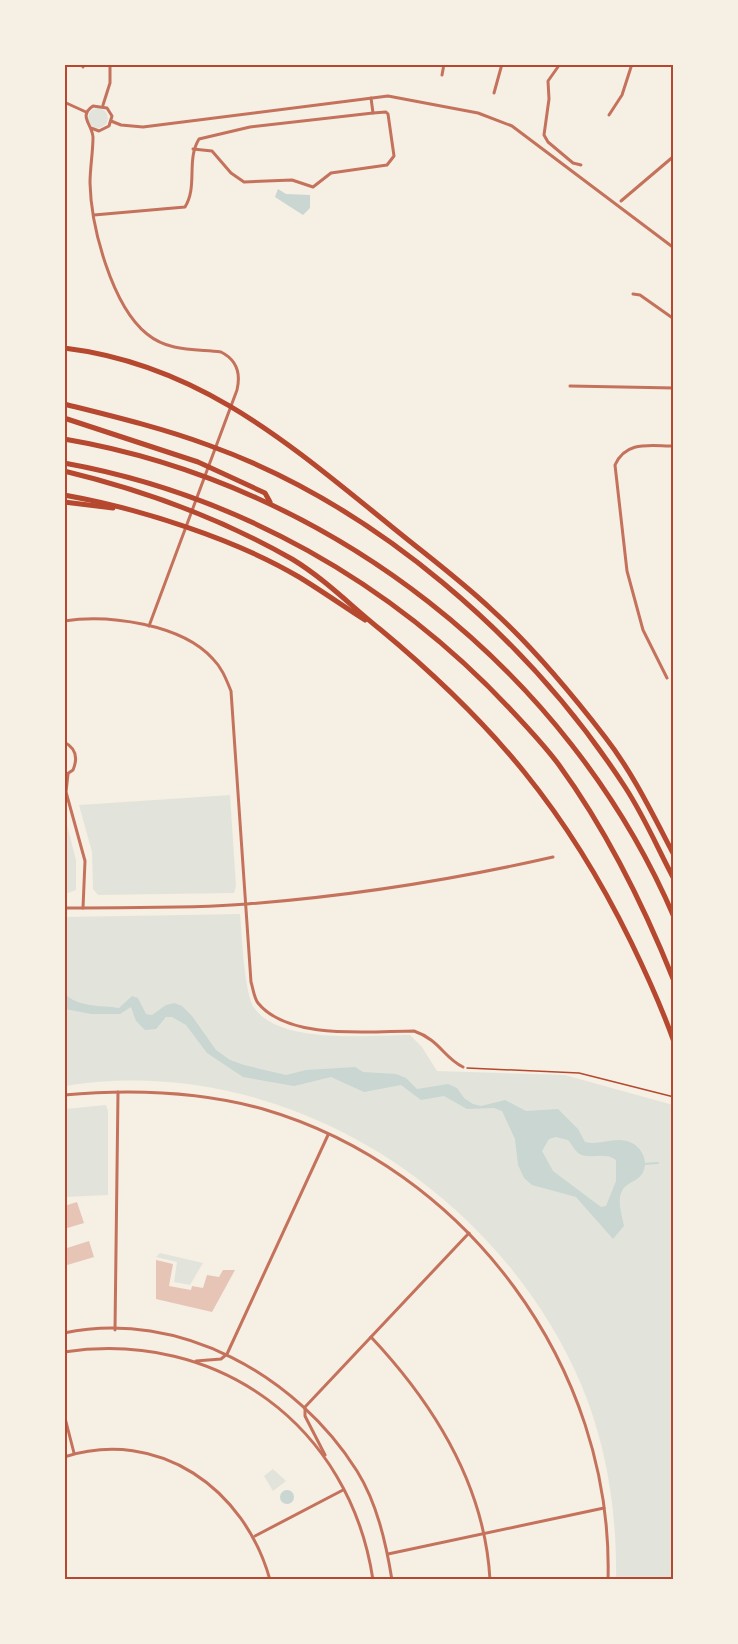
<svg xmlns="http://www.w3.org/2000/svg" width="738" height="1644" font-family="'Zilla Slab',serif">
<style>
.green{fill:#e2e4dc}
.water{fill:#c9d6d2;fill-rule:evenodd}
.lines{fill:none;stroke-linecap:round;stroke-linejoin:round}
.stream{stroke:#c9d6d2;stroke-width:2}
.building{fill:#e6c5b7}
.path{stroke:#b5482f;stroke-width:1.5}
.minor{stroke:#c5725c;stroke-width:3}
.motorway{stroke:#b5482f;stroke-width:5}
.neatline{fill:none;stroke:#b5482f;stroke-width:2}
</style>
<rect width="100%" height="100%" fill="#f6efe4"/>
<g class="green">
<circle cx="98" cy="118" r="10"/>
<path d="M230 795 236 886 234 893 98 895 93 889 92 852 79 805Z"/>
<path d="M65 817 76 860V890L65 894Z"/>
<path d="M240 914C242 933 244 996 255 1009 282 1045 370 1035 410 1035L422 1047 437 1071 565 1075 673 1105V1579H616C617 1513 607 1446 581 1384 497 1188 280 1051 65 1086V917Z"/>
<path d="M106 1105 108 1111V1195L65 1197V1109Z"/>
<path d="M160 1253 203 1263 190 1285 174 1282 177 1262 156 1257Z"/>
<path d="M273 1469 286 1481 273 1491 264 1476Z"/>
</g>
<g class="water">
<path d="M278 189 286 194 310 195V208L303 215 275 197Z"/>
<path d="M64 993C78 1008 101 1005 119 1008L132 996 138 998 146 1014 152 1015 166 1005 174 1003 182 1006 192 1016 216 1050 230 1060 244 1065 286 1075 306 1070 355 1067 363 1072 396 1074 406 1078 417 1089 448 1084 457 1088 464 1098 473 1104 481 1106 505 1100 526 1111 558 1109 578 1129 585 1142C599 1146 612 1137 627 1141 641 1145 650 1161 642 1174 638 1181 628 1182 623 1189 616 1200 622 1214 624 1226L613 1239 576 1197 532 1185 524 1178 518 1165 515 1139 502 1111 494 1108 467 1109 444 1096 421 1100 401 1085 364 1092 331 1077 294 1086 243 1077 207 1053 186 1025 172 1017H166L156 1029 145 1030 136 1021 131 1007 120 1014H91L65 1009ZM556 1137 568 1140C571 1143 574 1149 577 1152 588 1162 604 1150 616 1160V1181L606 1206 601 1207 553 1171 542 1151 549 1139Z"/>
<circle cx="287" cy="1497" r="7"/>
</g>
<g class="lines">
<path class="stream" d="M644 1164 658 1163"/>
</g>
<g class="building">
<path d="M77 1202 84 1223 64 1229V1206Z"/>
<path d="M89 1241 94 1257 64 1266V1249Z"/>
<path d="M156 1260 173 1264 169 1286 191 1290 192 1286 203 1288 207 1275 219 1277 223 1270H235L212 1312 156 1299Z"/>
</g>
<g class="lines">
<path class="path" d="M467 1068 579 1073 674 1097"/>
<g class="minor">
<path d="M560 64 548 81 549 99 544 135 548 142 573 163 581 165"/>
<path d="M83 67 84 64"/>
<path d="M442 75 444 64"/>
<path d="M494 93 502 64"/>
<path d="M64 102 86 112"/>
<path d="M103 105 110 83V64"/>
<path d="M609 115 622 95 632 64"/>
<path d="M111 121 121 125 143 127 388 96 478 113 512 126 674 248"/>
<path d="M91 128 99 131 109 126 112 116 107 108 93 106C78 116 92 124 93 137 93 152 90 168 90 183 91 227 112 306 147 334 169 352 195 349 221 352 237 360 241 373 237 390L149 626"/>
<path d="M193 149 212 151 231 173 244 182 292 180 313 187 331 173 387 165 394 156 388 114 386 112 373 113"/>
<path d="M621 201 674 156"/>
<path d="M94 215 185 207C198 186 186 160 199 139L250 127 373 113 371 98"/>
<path d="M633 294 640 295 674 319"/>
<path d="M570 386 674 388"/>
<path d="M64 621C108 614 182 624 213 659 222 668 226 679 231 691L251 982C253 988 254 998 258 1003 289 1041 371 1031 414 1031 440 1040 443 1057 463 1067"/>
<path d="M667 678 643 630 627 571 615 465C626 440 650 446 674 446"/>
<path d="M64 742C76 748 78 758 73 770L64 776"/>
<path d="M68 774 66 792 85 861 83 908"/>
<path d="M64 908C125 907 186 909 247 904 350 896 452 880 553 857"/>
<path d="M64 1095C131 1089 198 1091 263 1109 466 1168 614 1367 608 1580"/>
<path d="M115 1330 118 1092"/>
<path d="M64 1333C180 1309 297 1376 357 1471 377 1503 386 1543 392 1580"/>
<path d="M371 1337C433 1403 485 1486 490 1580"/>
<path d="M64 1352C218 1329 350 1426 373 1580"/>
<path d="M196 1361 221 1359 227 1354 328 1135"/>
<path d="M64 1414 74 1453"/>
<path d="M325 1455 305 1416V1407L469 1233"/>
<path d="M64 1457C159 1427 245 1489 270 1580"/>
<path d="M255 1536 343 1490"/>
<path d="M388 1554 604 1508"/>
</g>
<g class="motorway">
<path d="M64 348C197 364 286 441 386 522 421 551 458 578 491 609 533 647 571 693 605 737 633 773 653 815 674 855"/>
<path d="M64 404C112 416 162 428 208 445 375 505 529 639 625 787 644 816 658 849 674 879"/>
<path d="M64 418 198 462 265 493 270 502"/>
<path d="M64 439C330 484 568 670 674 917"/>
<path d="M64 463C236 494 393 583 512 711 528 728 545 746 559 765 607 831 644 906 674 981"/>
<path d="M64 471C143 490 222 519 292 559 325 579 351 606 381 630 493 723 567 811 631 942 647 975 662 1008 674 1042"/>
<path d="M64 495C138 508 235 539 299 577 322 591 343 606 365 620"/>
<path d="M64 502 113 508"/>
</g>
</g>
<rect width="738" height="1644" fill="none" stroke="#f6efe4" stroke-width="132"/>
<rect x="66" y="66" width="606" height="1512" class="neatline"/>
</svg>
